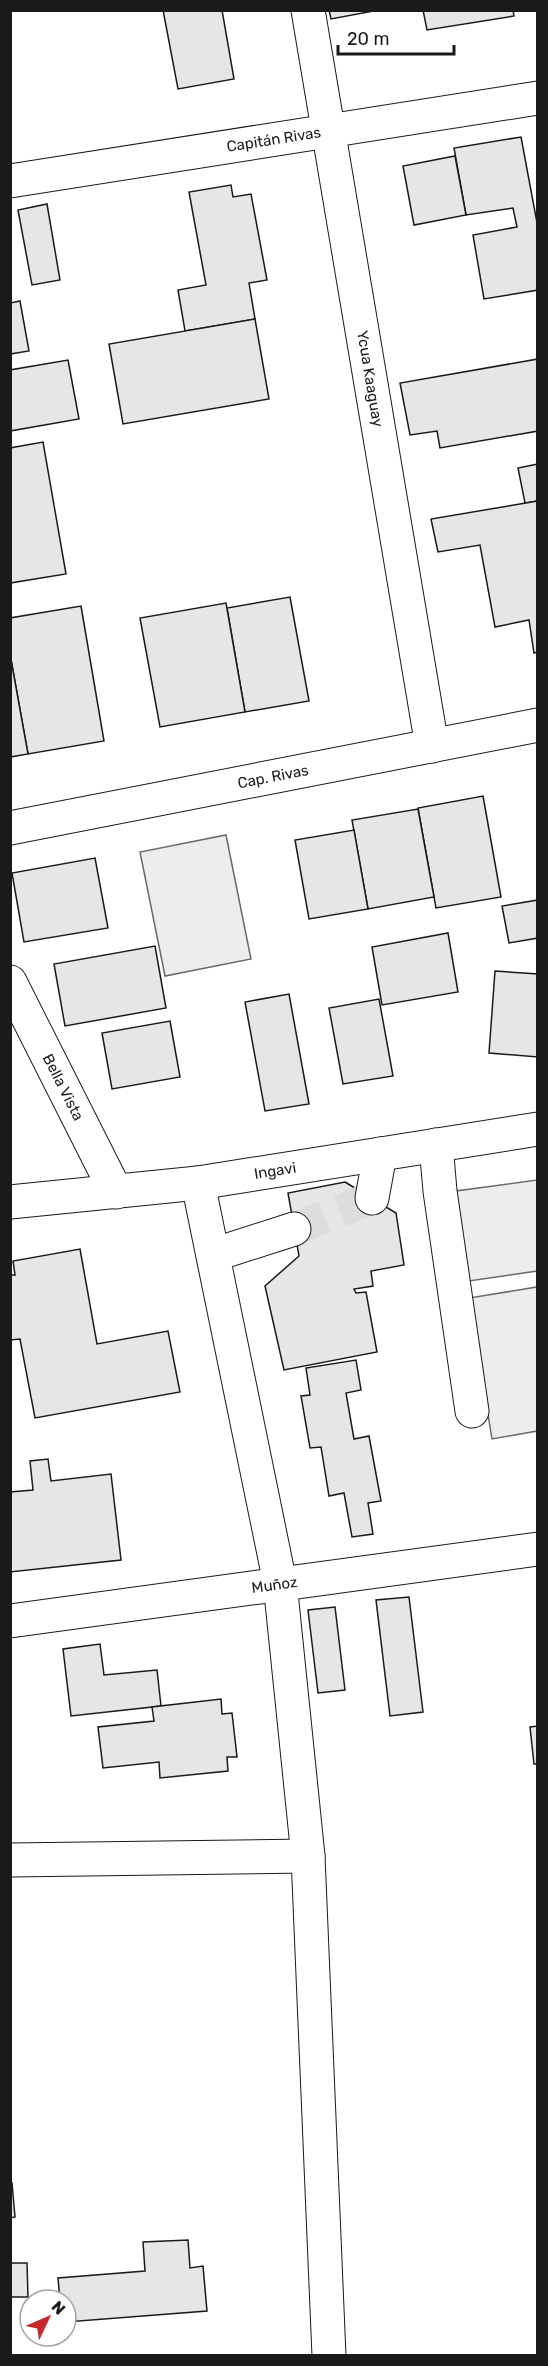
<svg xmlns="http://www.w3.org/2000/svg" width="548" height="2366" font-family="Rubik,sans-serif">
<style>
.built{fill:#ededed;stroke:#6a6a6a;stroke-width:1.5}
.building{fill:#e6e6e6;stroke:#1a1a1a;stroke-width:1.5}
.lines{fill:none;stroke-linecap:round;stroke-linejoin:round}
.minor-tunnel{stroke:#ddd;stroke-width:33;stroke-dasharray:33 16;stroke-linecap:butt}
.minor-casing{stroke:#1a1a1a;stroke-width:35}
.major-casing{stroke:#1a1a1a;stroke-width:35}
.minor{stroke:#fff;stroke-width:33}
.major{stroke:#fff;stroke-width:33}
.labels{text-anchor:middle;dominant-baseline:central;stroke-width:4.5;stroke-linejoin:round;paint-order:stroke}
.street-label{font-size:15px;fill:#1a1a1a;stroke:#fff}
</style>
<rect width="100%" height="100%" fill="#fff"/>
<g class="built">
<path d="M226 835 251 959 165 976 140 852Z"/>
<path d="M537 1180V1271L469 1281 456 1191Z"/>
<path d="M537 1287V1431L492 1439 469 1298Z"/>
</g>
<g class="building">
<path d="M163 10H222L234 79 178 89Z"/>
<path d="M329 10H379L331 19Z"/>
<path d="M423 10H513L514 16 427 30Z"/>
<path d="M521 137 538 228V290L484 299 473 235 517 227 513 208 466 215 454 148Z"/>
<path d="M455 156 466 215 414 225 403 166Z"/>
<path d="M231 185 233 197 251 194 267 280 249 283 255 319 185 331 178 290 206 285 189 192Z"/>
<path d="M47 204 60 280 32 285 18 210Z"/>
<path d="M20 301 29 351 10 354V303Z"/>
<path d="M255 319 269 399 123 424 109 344Z"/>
<path d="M538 359V431L440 448 437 431 410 435 400 383Z"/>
<path d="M68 360 79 419 10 431V370Z"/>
<path d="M43 442 66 574 10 583V448Z"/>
<path d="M538 464V501L525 503 518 468Z"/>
<path d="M538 501V652L534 653 529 620 495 627 480 545 438 552 431 519Z"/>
<path d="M290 597 309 701 245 712 227 608Z"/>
<path d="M226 603 245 712 160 727 140 618Z"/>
<path d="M81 606 104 741 28 754 10 654V618Z"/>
<path d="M10 654 28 754 10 757Z"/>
<path d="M483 796 501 897 436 908 418 808Z"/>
<path d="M418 809 434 897 368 909 352 820Z"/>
<path d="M354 830 368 909 309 919 295 840Z"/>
<path d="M95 858 108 928 24 942 12 873Z"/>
<path d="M538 900V938L509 943 502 906Z"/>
<path d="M448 933 458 992 382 1005 372 947Z"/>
<path d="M155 946 166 1008 65 1026 54 964Z"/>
<path d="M495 971 538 974V1057L489 1053Z"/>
<path d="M289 994 309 1104 265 1111 245 1002Z"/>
<path d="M379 999 393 1076 343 1084 329 1008Z"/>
<path d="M170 1021 180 1077 112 1089 102 1033Z"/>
<path d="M345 1182 396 1213 404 1265 371 1271 373 1286 354 1289 356 1293 366 1292 377 1352 284 1370 265 1286 299 1256 288 1193Z"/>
<path d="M80 1249 97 1344 168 1331 180 1392 35 1418 20 1339 10 1340V1275H15L13 1261Z"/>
<path d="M356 1360 361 1390 346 1393 354 1439 369 1436 381 1501 368 1503 373 1534 352 1537 344 1493 329 1496 321 1447 310 1448 301 1396 310 1395 306 1368Z"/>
<path d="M48 1459 51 1481 111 1474 121 1560 10 1572V1492L33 1490 30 1461Z"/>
<path d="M409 1597 423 1712 390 1716 376 1600Z"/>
<path d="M335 1607 345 1690 318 1693 308 1610Z"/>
<path d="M100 1644 104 1675 157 1670 161 1706 71 1716 63 1649Z"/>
<path d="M221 1699 222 1714 232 1713 237 1757H227L228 1771 160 1778 159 1762 103 1768 98 1727 154 1721 152 1707Z"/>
<path d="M538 1726V1764H534L530 1727Z"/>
<path d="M10 2183H12L15 2217 10 2218Z"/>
<path d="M188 2240 190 2268 203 2266 207 2311 66 2322V2300H60L58 2278 145 2271 143 2242Z"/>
<path d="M10 2263H27L28 2297H10Z"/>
</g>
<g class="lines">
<path class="minor-tunnel" d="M294 1229 372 1198"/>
<defs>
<g id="minor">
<path id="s1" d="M308 10 432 746"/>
<path id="s2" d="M10 181 538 98"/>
<path id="s3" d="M10 828 538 725"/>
<path id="s4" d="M10 982 116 1192"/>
<path d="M436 1145 440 1191 472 1411"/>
<path d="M198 1183 280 1583 308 1856 329 2356"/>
<path d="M372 1198 380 1154"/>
<path d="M213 1255 294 1229"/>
<path id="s5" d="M10 1621 538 1549"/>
<path d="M10 1860 308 1856"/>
</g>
<g id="major">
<path id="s6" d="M10 1202 198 1183 538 1129"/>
</g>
</defs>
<use href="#minor" class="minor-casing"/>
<use href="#major" class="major-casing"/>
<use href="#minor" class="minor"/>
<use href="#major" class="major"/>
</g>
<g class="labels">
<g class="street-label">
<text stroke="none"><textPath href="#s2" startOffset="267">Capitán Rivas</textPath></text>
<text stroke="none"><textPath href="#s1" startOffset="374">Ycua Kaaguay</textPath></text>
<text stroke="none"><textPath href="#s3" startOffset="268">Cap. Rivas</textPath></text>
<text stroke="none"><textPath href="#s4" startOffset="118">Bella Vista</textPath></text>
<text stroke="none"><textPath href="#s6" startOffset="267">Ingavi</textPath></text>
<text stroke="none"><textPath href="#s5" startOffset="267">Muñoz</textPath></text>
</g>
</g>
<rect width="548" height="2366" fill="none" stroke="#1a1a1a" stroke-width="24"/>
<g transform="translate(48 2318) rotate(46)"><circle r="28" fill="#ffffff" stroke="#a3a3a3" stroke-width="1.5"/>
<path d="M0-4.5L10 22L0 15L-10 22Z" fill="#c62828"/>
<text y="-9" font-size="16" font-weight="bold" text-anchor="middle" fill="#1a1a1a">N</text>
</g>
<path d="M338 45v9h116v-9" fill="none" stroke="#1a1a1a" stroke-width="3"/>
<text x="347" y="45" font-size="18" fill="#1a1a1a" stroke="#ffffff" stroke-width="4.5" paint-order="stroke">20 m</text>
</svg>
